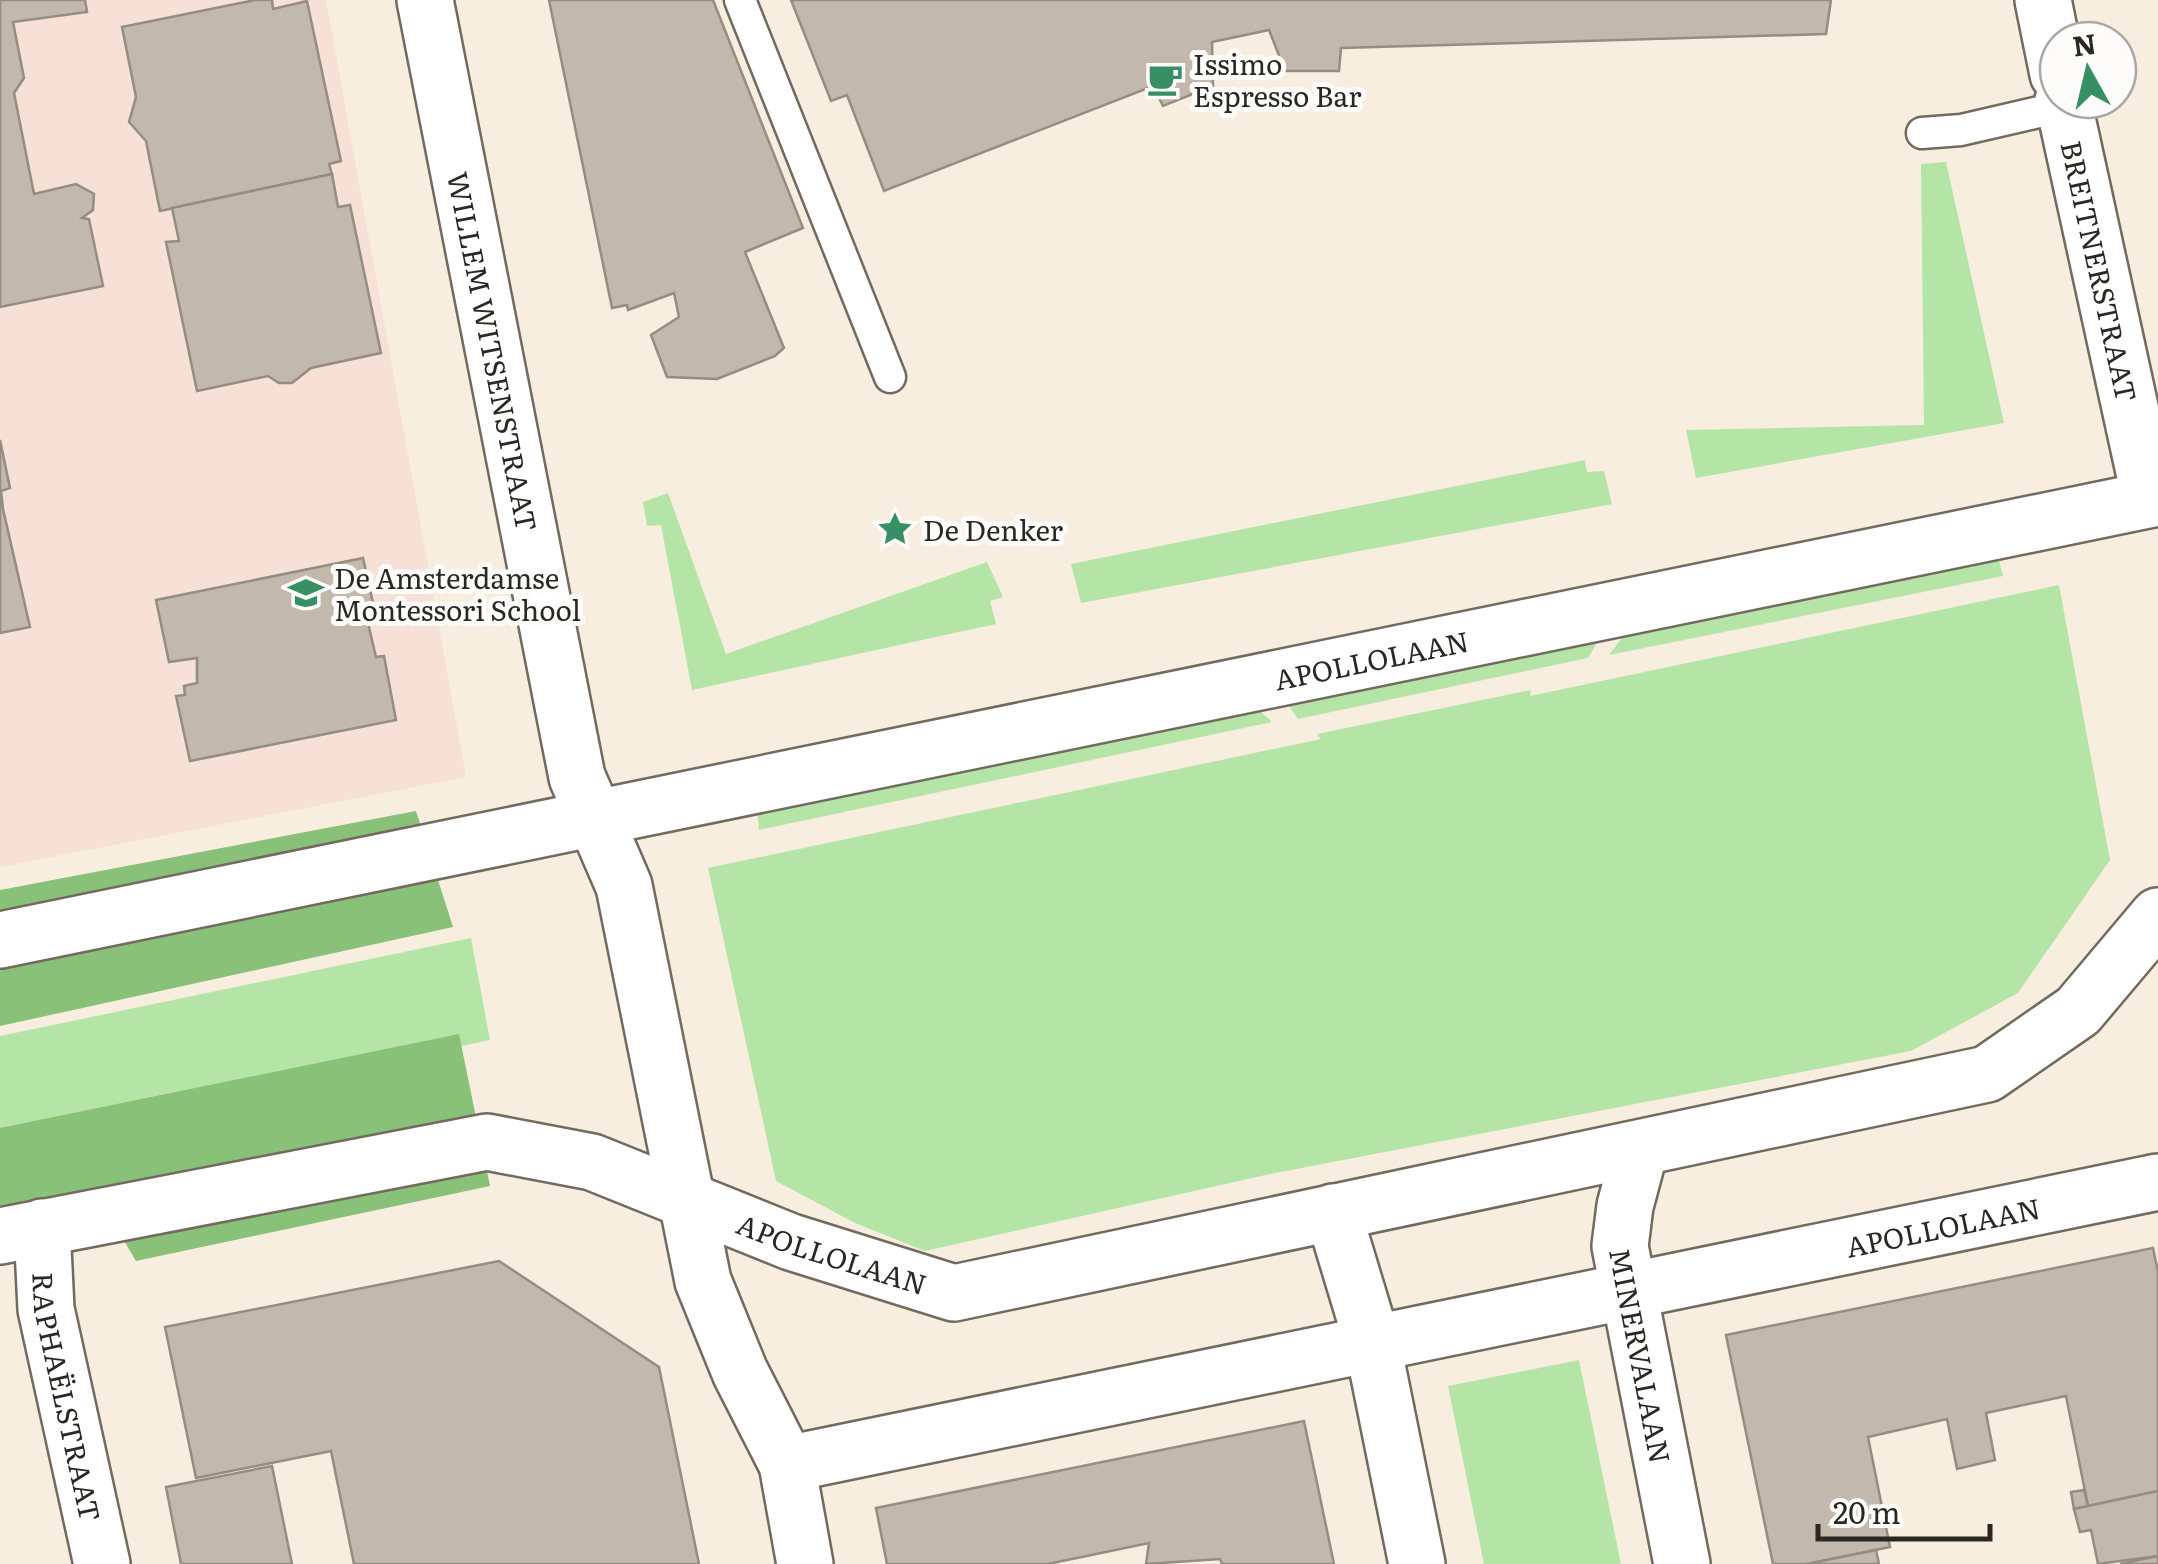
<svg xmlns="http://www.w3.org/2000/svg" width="2158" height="1564" font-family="Literata,serif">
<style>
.education{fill:#f7e0d5}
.green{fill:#b5e5a6}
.forest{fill:#88c177}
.building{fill:#c2b9ac;stroke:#958d80;stroke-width:2.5}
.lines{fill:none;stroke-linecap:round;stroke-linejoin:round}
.lane-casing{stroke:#726a5e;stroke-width:35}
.street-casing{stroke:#726a5e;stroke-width:60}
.secondary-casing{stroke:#726a5e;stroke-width:60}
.lane{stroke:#fff;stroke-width:30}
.street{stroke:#fff;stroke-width:55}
.secondary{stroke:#fff;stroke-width:55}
.labels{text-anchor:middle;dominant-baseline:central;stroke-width:10;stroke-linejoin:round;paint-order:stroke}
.poi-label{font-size:28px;fill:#2b2823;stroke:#fefcfa;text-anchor:start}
.street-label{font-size:28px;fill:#2b2823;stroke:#fefcfa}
</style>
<rect width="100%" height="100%" fill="#f7eee0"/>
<path class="education" d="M0 0H326L466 777 0 867Z"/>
<g class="green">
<path d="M1946 162 2004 423 1696 478 1686 430 1924 425 1921 164Z"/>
<path d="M1585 460 1587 472 1604 471 1612 504 1081 603 1071 564Z"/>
<path d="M668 493 726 654 987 562 1003 597 990 601 996 624 692 690 661 525 647 526 643 502Z"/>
<path d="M1998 556 2003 576 1609 655 1627 631Z"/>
<path d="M2059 585 2110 860 2018 993 1911 1051 1270 1174 925 1251 855 1223 776 1181 708 868 1321 739 1317 734 1531 690 1530 696Z"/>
<path d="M1599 639 1588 658 1298 719 1286 702Z"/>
<path d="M1255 706 1272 722 759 830 757 808Z"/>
<path d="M471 938 490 1040 0 1143V1036Z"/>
<path d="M1579 1360 1621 1564H1484L1448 1386Z"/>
</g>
<g class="forest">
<path d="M416 811 453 927 0 1026V890Z"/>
<path d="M459 1034 490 1186 136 1261 96 1193 0 1212V1128Z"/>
</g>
<g class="building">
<path d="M0 0H85L87 12 13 22 24 78 14 93 34 194 76 184 94 194 93 210 82 218 89 219 103 286 0 307Z"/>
<path d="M255 0H272L273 9 307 1 341 161 329 164 332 174 160 211 146 141 129 122 136 97 122 27Z"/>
<path d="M549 0H713L803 228 745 252 784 348 775 356 717 379 667 377 651 335 679 317 674 293 628 310 627 305 612 308Z"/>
<path d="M791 0H1831L1826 34 1341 48 1339 71H1285L1269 30 1212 42 1213 86 1163 106 1153 86 884 191 847 95 831 101Z"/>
<path d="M332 174 338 207 350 205 381 353 311 368 292 383H279L268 376 197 391 166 242 179 241 172 208Z"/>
<path d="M0 440 10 488 1 491 3 509 30 627 0 633Z"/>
<path d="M363 558 377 621 368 623 376 657 384 656 396 720 190 761 176 696 185 695 184 686 197 683V658L169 662 156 600Z"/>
<path d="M2153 1248 2158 1272V1491L2088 1506 2066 1396 1986 1413 1995 1460 1957 1469 1947 1419 1868 1437 1890 1547 1807 1564H1773L1726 1335Z"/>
<path d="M499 1261 659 1367 699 1564H354L331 1451 196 1478 165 1327Z"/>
<path d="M1304 1421 1334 1564H1222L1220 1559 1146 1564 1149 1543 1048 1564H887L876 1508Z"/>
<path d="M272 1466 292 1564H181L166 1487Z"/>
<path d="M2084 1490 2088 1506 2074 1509 2071 1492Z"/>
<path d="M2158 1491V1556L2098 1564 2091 1530 2080 1532 2074 1509Z"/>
<path d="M1876 1550 1879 1564H1807Z"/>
<path d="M2158 1556V1564H2120Z"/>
</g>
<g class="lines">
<defs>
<g id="lane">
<path d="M740 0 890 377"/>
<path d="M1922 133 1961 130 2065 106"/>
</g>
<g id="street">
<path id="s1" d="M425 0 577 777 624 886 703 1281 740 1372 787 1464 805 1564"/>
<path id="s2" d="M1640 1150 1625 1206 1620 1246 1682 1564"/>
<path d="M1333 1212 1372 1341 1417 1564"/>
<path id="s3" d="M42 1227 46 1309 102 1564"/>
<path id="s4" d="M787 1464 2158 1182"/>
</g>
<g id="secondary">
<path d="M2043 0 2058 74"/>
<path id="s5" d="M2063 100 2150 499"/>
<path id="s6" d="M0 940 2158 498"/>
<path id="s7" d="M0 1236 487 1142 592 1162 791 1242 954 1293 1987 1074 2078 1011 2158 916"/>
</g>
</defs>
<use href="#lane" class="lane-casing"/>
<use href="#street" class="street-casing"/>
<use href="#secondary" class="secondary-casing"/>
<use href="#lane" class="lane"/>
<use href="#street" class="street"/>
<use href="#secondary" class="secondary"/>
</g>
<defs>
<symbol id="cafe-bare" viewBox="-9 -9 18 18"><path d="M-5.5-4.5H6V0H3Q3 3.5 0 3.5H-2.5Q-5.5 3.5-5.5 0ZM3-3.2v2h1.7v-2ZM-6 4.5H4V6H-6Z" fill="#378f63" stroke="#fefcfa" stroke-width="2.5" paint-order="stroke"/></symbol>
<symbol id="sight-bare" viewBox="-9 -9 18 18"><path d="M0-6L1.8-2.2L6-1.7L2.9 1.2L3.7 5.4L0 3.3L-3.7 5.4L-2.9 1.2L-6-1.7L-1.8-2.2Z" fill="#378f63" stroke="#fefcfa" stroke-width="2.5" paint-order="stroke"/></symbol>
<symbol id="school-bare" viewBox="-9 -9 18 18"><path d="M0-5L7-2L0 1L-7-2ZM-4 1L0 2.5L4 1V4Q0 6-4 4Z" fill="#378f63" stroke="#fefcfa" stroke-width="2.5" paint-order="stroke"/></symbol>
</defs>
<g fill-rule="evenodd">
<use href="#cafe-bare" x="1140" y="54" width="50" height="50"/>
<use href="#sight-bare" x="870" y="504" width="50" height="50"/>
<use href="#school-bare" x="281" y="568" width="50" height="50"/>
</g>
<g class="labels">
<g class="poi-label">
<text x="1193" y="63">Issimo<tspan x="1193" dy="32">Espresso Bar</tspan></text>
<text x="923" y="529">De Denker</text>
<text x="334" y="577">De Amsterdamse<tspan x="334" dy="32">Montessori School</tspan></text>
</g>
<g class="street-label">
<text stroke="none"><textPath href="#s5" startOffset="175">BREITNERSTRAAT</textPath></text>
<text stroke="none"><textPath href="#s1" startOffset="358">WILLEM WITSENSTRAAT</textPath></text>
<text stroke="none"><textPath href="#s6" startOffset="1400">APOLLOLAAN</textPath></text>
<text stroke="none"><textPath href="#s4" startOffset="1180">APOLLOLAAN</textPath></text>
<text stroke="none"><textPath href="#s7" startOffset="860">APOLLOLAAN</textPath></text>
<text stroke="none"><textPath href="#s2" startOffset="210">MINERVALAAN</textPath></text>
<text stroke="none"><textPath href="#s3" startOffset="172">RAPHAËLSTRAAT</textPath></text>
</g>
</g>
<g transform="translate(2088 70) rotate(352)"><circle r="48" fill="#fefcfa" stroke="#aaa7a4" stroke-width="2.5"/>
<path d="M0-8L18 38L0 25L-18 38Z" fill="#378f63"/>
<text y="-15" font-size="28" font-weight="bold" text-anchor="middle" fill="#2b2823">N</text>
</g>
<path d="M1818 1524v15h172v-15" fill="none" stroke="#2b2823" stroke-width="5"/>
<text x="1833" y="1524" font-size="30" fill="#2b2823" stroke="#fefcfa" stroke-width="8" paint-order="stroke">20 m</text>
</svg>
